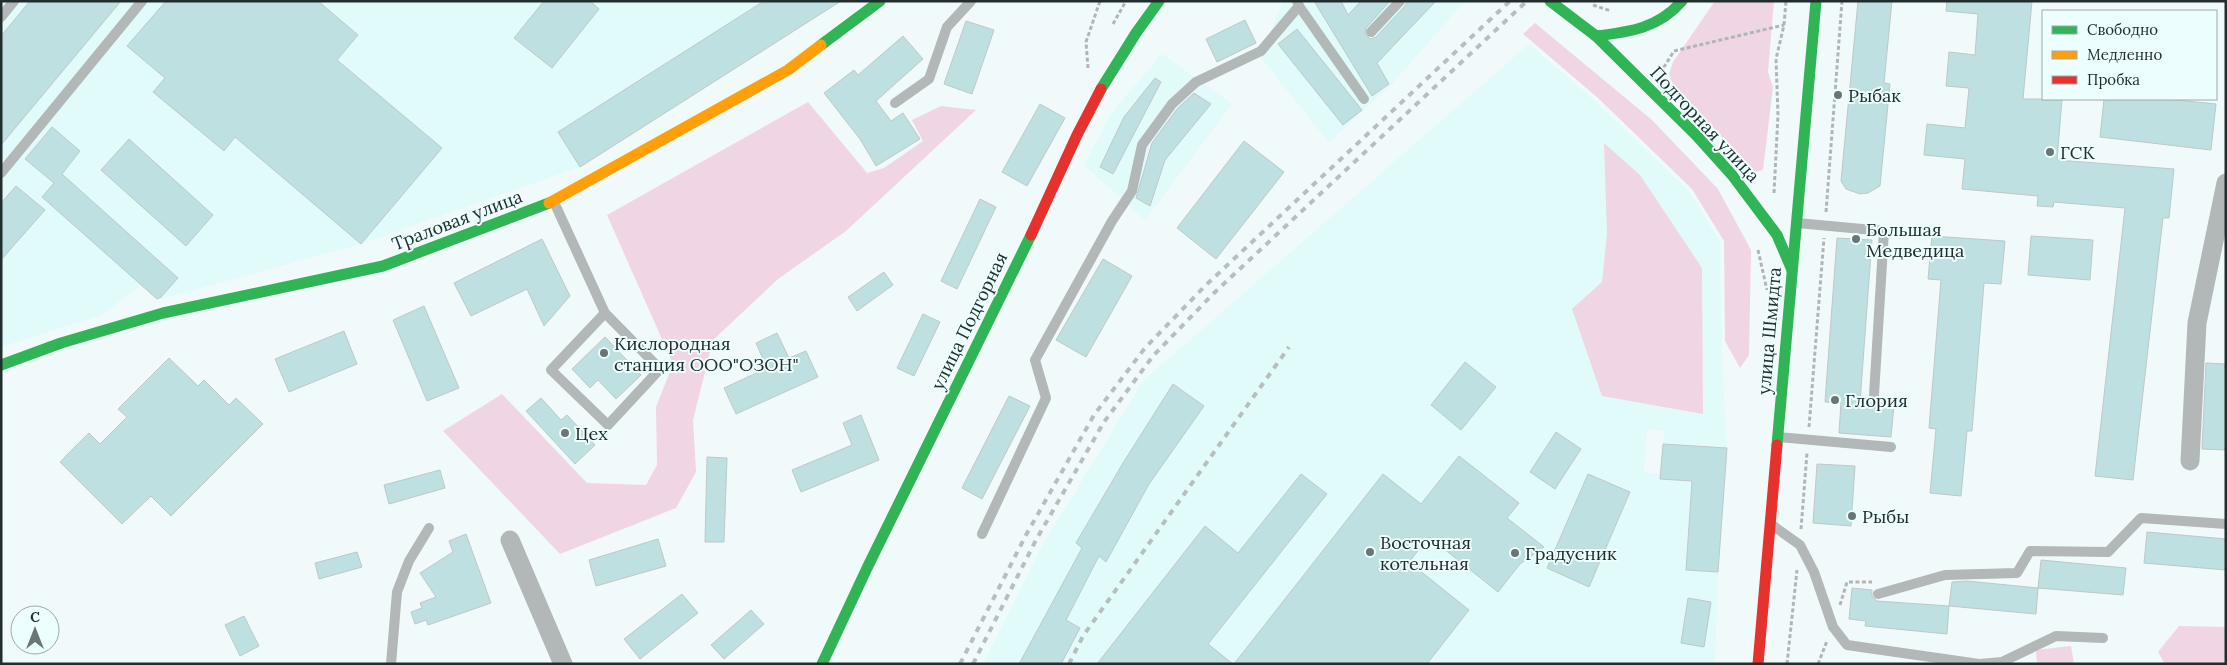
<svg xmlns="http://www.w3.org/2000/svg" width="2227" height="665" font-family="Lora,serif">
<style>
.built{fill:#e1fbfb}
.green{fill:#f0d5e5}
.building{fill:#bee0e0;stroke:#bec8c8}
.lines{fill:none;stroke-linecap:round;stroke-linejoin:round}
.path{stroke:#b0b5b5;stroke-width:3;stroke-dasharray:4 2.5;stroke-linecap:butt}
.lane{stroke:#b2b7b7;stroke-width:10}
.street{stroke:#b2b7b7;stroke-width:19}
.fast{stroke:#30b455;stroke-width:11}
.slow{stroke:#ff9f0a;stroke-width:11}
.jam{stroke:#e5322d;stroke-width:11}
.rail{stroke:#b7bebe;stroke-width:4;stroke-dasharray:6 6;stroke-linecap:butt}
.poi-dot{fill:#6a7575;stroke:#edfefe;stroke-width:2}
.labels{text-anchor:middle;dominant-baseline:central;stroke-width:4;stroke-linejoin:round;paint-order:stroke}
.poi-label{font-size:18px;fill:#222d2d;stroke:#edfefe;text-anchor:start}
.street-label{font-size:18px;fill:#222d2d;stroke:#edfefe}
</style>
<rect width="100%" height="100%" fill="#f1fafa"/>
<g class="built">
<path d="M1 1H764L558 132 580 167 361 244 158 300 141 285 102 315 1 347Z"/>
<path d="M1283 1H1465L1392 84 1329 143 1261 58Z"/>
<path d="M1529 44 1596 102 1688 190 1720 241 1722 360 1727 448 1663 444 1664 431 1647 429 1644 472 1660 474V479L1692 481 1686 570 1718 572 1715 664H983L1043 544 1143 381Z"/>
<path d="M1162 54 1232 104 1145 220 1084 165 1111 114Z"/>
</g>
<g class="green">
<path d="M1715 1H1774L1768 72 1773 87 1763 170 1755 172 1673 85 1669 74 1673 62Z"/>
<path d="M1535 23 1652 120 1718 189 1751 250 1749 355 1740 368 1725 341 1724 241 1692 189 1598 98 1523 34Z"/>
<path d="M808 102 867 173 884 168 923 141 912 120 941 106 976 110 846 231 778 279 713 340 693 420 696 472 676 508 560 554 443 431 502 394 587 483 646 485 657 465 656 407 673 364 607 215Z"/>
<path d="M1604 143 1640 175 1702 268 1703 414 1602 396 1572 309 1602 282 1607 234Z"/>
<path d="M2179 626 2226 627V664H2165L2158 652Z"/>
<path d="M2071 646 2074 664H2037L2036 650Z"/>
</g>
<g class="building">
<path d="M30 1H121L1 145V36Z"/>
<path d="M166 1H318L358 35 337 60 442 148 361 244 235 137 224 151 153 92 165 78 127 46Z"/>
<path d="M544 1H590L599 9 552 68 514 38Z"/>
<path d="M764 1H841L580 167 558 132Z"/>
<path d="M1314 1H1341L1348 15 1361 1H1390L1366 28 1365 34 1370 39 1376 37 1405 6 1407 1H1436L1377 63 1389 84 1372 96Z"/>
<path d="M1858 1H1892L1884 83 1890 84 1880 186 1868 193 1860 194 1846 189 1841 181Z"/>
<path d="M1947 1H2032L2023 99H2062L2057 160 2174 169 2169 218H2163L2133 480 2095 476 2125 208 2054 202 2053 207 2037 206 2038 196 1962 189 1965 159 1924 155 1927 124 1965 128 1969 88 1946 86 1949 52 1975 55 1978 14 1946 11Z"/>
<path d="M1245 20 1256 43 1217 62 1206 39Z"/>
<path d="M966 21 994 30 972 94 944 84Z"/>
<path d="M1297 29 1362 110 1343 125 1278 44Z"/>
<path d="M903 36 923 59 876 101 891 121 903 113 920 139 876 166 860 139 824 93 854 70 858 75Z"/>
<path d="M1155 78 1161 82 1113 174 1100 167 1124 117Z"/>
<path d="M1194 93 1211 104 1165 160 1150 206 1136 198 1152 143 1177 109Z"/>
<path d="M2104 99H2167L2216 104 2211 150 2100 137Z"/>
<path d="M1040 104 1065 118 1027 186 1002 172Z"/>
<path d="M52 127 80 151 62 174 178 278 161 297 157 299 42 197 54 183 25 159Z"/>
<path d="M129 139 213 215 186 246 101 170Z"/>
<path d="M1244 141 1284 172 1216 259 1177 228Z"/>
<path d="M16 186 45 210 1 260V203Z"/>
<path d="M980 199 996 207 957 289 941 281Z"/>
<path d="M1932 236 2005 241 2001 284 1984 283 1972 431H1967L1961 496 1930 493 1936 429 1929 428 1941 280 1928 279Z"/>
<path d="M2031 236 2093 240 2090 280 2028 275Z"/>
<path d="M1837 238 1872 240 1860 402 1894 405 1891 437 1839 433 1841 403 1825 402Z"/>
<path d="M542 239 570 296 544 326 527 289 471 316 454 283Z"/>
<path d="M1103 259 1132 276 1086 357 1056 340Z"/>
<path d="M884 272 893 285 857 311 848 297Z"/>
<path d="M424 306 459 388 427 401 393 320Z"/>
<path d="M923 314 940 322 914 376 897 368Z"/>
<path d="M344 331 357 364 289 392 275 359Z"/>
<path d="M777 333 789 358 806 351 818 377 736 414 724 388 767 368 756 343Z"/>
<path d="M605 337 641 375 616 399 598 380 590 388 572 369Z"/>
<path d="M169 358 198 386 204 380 229 405 236 398 263 424 171 516 151 496 122 524 60 462 89 433 100 444 127 417 118 409Z"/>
<path d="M1465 362 1496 387 1461 430 1431 405Z"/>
<path d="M2206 363 2226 364V450L2202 449Z"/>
<path d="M1173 384 1204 406 1149 484 1106 562 1099 556 1066 620 1080 628 1061 664H1019L1082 548 1076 543 1123 463Z"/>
<path d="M1009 396 1030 406 982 499 962 488Z"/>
<path d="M541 398 561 420 567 415 595 445 575 464 526 411Z"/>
<path d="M861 415 879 460 801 492 792 470 852 445 843 423Z"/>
<path d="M1556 432 1581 449 1555 489 1530 472Z"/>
<path d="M1663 444 1727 448 1718 572 1686 570 1692 481 1660 479Z"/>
<path d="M1459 456 1519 503 1507 518 1544 547 1520 564 1498 592 1429 537 1409 562 1469 610 1427 664H1234L1383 474 1421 504Z"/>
<path d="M707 457 727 458 724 542H705Z"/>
<path d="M1817 464 1855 466 1851 526 1813 523Z"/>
<path d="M440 470 445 488 389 504 384 485Z"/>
<path d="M1301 474 1327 494 1208 644 1233 664H1097L1205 526 1238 553Z"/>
<path d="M1588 474 1630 492 1589 587 1547 568Z"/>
<path d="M2147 532 2226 539V570L2144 563Z"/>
<path d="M466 534 491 603 428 625 426 620 415 624 411 612 422 608 420 603 436 597 420 573 453 552 449 541Z"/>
<path d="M658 539 666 566 596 586 589 560Z"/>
<path d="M357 552 362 567 319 579 315 563Z"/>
<path d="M2041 560 2126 568 2123 595 2038 588Z"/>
<path d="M1967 581 2038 588 2036 614 1949 606 1952 582Z"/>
<path d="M1852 588 1872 590V596L1877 601 1949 606 1947 634 1865 626 1866 621 1849 619Z"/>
<path d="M682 594 698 613 640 659 624 639Z"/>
<path d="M1688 598 1711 602 1704 647 1681 643Z"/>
<path d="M751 610 764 624 724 659 711 645Z"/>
<path d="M244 616 259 646 240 656 225 625Z"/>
</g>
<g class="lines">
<g class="path">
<path d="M1593 5 1611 11"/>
<path d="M1113 24 1126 1"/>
<path d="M1088 68 1086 42 1100 1"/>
<path d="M1665 74 1664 67 1674 51 1784 25"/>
<path d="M1774 193 1778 115 1776 59 1784 25 1786 1"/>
<path d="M1826 212 1842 1"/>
<path d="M1758 250 1767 290"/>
<path d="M1809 427 1824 238"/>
<path d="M1801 529 1807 453"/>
<path d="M1840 605 1847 582H1872"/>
<path d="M1787 664 1797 570"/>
<path d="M1818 664 1827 641"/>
</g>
<g class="lane">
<path d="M1299 6 1364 99"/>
<path d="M1 17 14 1"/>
<path d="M1371 32 1400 1"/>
<path d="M895 103 929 79 947 27 971 1"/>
<path d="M1 173 142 1"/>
<path d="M554 202 605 313 551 370 608 425 660 369 605 313"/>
<path d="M1797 223 1884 231 1874 395"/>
<path d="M1778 437 1891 447"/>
<path d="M1772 525 1800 545 1814 572 1833 627 1847 645 1979 664"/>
<path d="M982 534 1046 398 1035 360 1112 221 1132 191 1142 145 1172 104 1196 82 1261 51 1299 6 1297 1"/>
<path d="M1878 594 1945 575 2017 573 2030 551 2108 552 2141 518 2226 524"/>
<path d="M391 664 397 592 409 561 429 528"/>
<path d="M1980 664 2002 662 2056 636 2103 638"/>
</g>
<g class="street">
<path d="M2190 461 2197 323 2226 183"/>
<path d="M510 540 563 664"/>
</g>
<g class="fast">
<path d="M1550 1 1596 36 1696 135 1732 175 1777 235 1792 270"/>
<path d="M1596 36C1630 32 1659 28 1682 1"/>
<path d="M821 45 880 1"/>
<path d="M1101 89 1136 33 1159 1"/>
<path d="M1 365 61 343 163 313 383 266 549 203"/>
<path d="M1777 445 1816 1"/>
<path d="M822 664 868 566 1031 235"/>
</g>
<path class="slow" d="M549 203 788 70 821 45"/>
<g class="jam">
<path d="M1031 235 1077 135 1101 89"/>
<path d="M1758 664 1777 445"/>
</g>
<g class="rail">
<path d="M960 664 1026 535 1094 415 1145 348 1206 285 1510 1"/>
<path d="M973 664 1036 540 1104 422 1153 356 1214 293 1527 1"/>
<path d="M1069 664 1083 636 1289 347"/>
</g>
</g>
<g class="poi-dot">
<circle cx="1838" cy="95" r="5"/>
<circle cx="2050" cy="152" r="5"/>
<circle cx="1856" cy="239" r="5"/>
<circle cx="604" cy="353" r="5"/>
<circle cx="1835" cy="400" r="5"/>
<circle cx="565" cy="433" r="5"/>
<circle cx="1852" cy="516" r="5"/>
<circle cx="1370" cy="552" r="5"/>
<circle cx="1515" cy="553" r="5"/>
</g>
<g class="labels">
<g class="poi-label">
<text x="1848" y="95">Рыбак</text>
<text x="2060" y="152">ГСК</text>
<text x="1866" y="229">Большая<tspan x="1866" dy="21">Медведица</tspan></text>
<text x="614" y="343">Кислородная<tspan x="614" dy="21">станция ООО"ОЗОН"</tspan></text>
<text x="1845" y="400">Глория</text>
<text x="575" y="433">Цех</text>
<text x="1862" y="516">Рыбы</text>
<text x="1380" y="542">Восточная<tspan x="1380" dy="21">котельная</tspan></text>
<text x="1525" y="553">Градусник</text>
</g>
<g class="street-label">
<text transform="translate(1705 124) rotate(47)">Подгорная улица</text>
<text transform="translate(457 220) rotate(-21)">Траловая улица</text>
<text transform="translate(969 321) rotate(-64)">улица Подгорная</text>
<text transform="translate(1769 331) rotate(-85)">улица Шмидта</text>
</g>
</g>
<rect width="2227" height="665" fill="none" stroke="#222d2d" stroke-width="5"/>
<rect x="2042" y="10" width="175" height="90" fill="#edfefe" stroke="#9caaaa"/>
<rect x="2052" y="26" width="25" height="8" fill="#30b455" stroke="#9caaaa"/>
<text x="2087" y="35" font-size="15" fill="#222d2d">Свободно</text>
<rect x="2052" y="51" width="25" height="8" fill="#ff9f0a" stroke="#9caaaa"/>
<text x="2087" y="60" font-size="15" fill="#222d2d">Медленно</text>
<rect x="2052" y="76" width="25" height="8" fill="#e5322d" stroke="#9caaaa"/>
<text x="2087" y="85" font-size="15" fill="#222d2d">Пробка</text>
<g transform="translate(35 630)"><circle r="24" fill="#edfefe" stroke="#9caaaa"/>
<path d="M0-4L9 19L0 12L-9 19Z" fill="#6a7575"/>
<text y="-8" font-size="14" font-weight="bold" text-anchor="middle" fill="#222d2d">С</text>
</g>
</svg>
